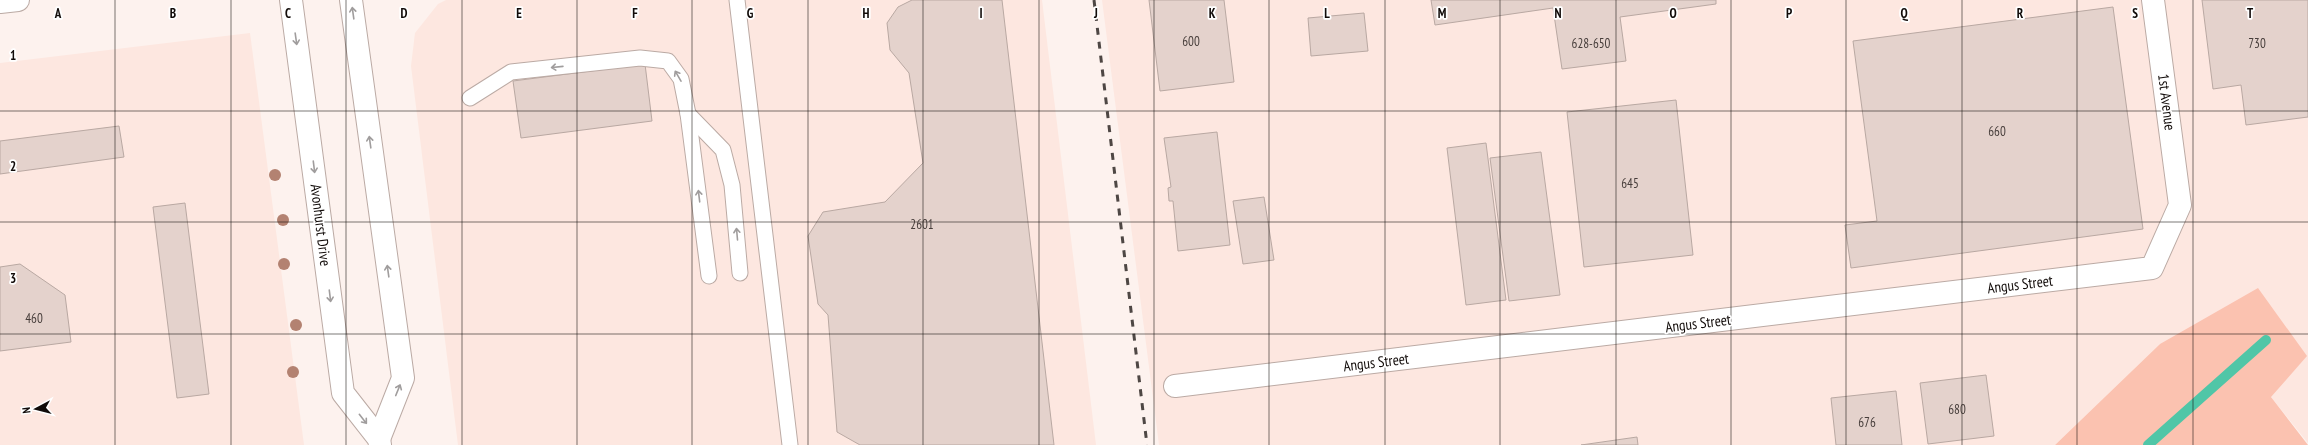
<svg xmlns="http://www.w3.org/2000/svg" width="2308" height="445" font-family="'PT Sans Narrow',sans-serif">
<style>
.built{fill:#fde7e0}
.green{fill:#fbc2b0}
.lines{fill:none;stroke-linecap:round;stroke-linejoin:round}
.stream{stroke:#50c6a7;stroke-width:10}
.building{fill:#e4d2cc;stroke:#b9a8a2}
.service-casing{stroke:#bbaaa4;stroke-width:17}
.minor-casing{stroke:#bbaaa4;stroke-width:24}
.tertiary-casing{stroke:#bbaaa4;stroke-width:24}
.primary-casing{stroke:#bbaaa4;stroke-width:24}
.service{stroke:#fff;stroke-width:15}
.minor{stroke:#fff;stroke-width:22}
.tertiary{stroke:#fff;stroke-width:22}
.primary{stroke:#fff;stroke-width:22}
.rail{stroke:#4e4744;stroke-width:3;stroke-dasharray:7 7;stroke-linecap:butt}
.tree{fill:#b38271}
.oneway{stroke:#a09d9d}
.grid{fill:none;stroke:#110b09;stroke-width:1;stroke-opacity:0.55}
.labels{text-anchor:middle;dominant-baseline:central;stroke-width:3.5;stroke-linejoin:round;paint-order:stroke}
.number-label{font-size:13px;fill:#463d3a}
.street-label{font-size:15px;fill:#110b09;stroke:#fff}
.grid-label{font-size:13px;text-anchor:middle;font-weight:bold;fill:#110b09;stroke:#fff;stroke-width:3.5;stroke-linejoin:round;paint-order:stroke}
</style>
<rect width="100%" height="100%" fill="#fdf2ee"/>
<g class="built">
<path d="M446 0H1042L1096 445H458L411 66 415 33 438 4Z"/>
<path d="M1102 0H2308V443L2271 397 2160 344 2055 445H1159Z"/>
<path d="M250 33 304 445H0V63Z"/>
</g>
<path class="green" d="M2258 288 2307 356 2271 397 2308 445H2055L2160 344Z"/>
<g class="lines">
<path class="stream" d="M2148 445 2266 340"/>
</g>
<g class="building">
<path d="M912 0H1002L1054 445H860L837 432 828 315 818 304 808 236 823 212 885 202 923 163 909 73 890 50 887 23 898 7Z"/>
<path d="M1149 0H1224L1234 82 1160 91Z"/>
<path d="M1431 0H1716V4L1620 17 1626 61 1562 69 1553 8 1435 25Z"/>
<path d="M2202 0H2308V117L2246 125 2241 85 2213 89Z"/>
<path d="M2113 7 2143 229 1851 268 1845 225 1877 221 1853 41Z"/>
<path d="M1364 13 1368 51 1311 56 1308 18Z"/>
<path d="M645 64 652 121 521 138 513 81Z"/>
<path d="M1676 100 1693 255 1584 267 1567 112Z"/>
<path d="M119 126 124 157 0 174V141Z"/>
<path d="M1217 132 1230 245 1178 251 1173 201H1169L1168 188 1171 187 1164 138Z"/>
<path d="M1486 143 1506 300 1466 305 1447 148Z"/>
<path d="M1541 152 1560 295 1509 301 1490 158Z"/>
<path d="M1264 197 1274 260 1243 264 1233 201Z"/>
<path d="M185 203 209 394 177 398 153 207Z"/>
<path d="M20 264 65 295 71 342 0 351V267Z"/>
<path d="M1986 375 1994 436 1928 444 1920 383Z"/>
<path d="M1896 391 1902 445H1836L1831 398Z"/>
<path d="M1637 437 1638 445H1581Z"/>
</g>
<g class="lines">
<defs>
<g id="service">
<path d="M737 0 790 445"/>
<path d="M470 98 511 72 640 58 668 61 681 79 688 114 709 276"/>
<path d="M688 114 723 150 732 185 740 273"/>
</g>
<path id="minor" d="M1175 386 2152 268 2180 205 2153 0"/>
<g id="tertiary">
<path d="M291 0 343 393 379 439 380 445"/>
<path d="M351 0 403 378 379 439"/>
</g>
<path id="primary" d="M0 2 18 0"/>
</defs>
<use href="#service" class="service-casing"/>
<use href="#minor" class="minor-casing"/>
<use href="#tertiary" class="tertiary-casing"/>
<use href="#primary" class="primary-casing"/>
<use href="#service" class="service"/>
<use href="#minor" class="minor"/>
<use href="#tertiary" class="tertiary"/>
<use href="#primary" class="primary"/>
<path class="rail" d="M1094 0 1147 445"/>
</g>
<g class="tree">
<circle cx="275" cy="175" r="6"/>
<circle cx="283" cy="220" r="6"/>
<circle cx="284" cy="264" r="6"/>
<circle cx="296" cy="325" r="6"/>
<circle cx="293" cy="372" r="6"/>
</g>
<defs><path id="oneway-shaft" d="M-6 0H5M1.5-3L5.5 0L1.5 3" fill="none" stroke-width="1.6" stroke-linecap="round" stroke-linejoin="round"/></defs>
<g class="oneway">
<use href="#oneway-shaft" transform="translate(353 13) rotate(-98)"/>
<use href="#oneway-shaft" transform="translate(296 39) rotate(82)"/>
<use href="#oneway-shaft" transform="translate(557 67) rotate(174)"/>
<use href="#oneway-shaft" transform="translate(678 76) rotate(-120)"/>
<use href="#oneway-shaft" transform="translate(370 142) rotate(-98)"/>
<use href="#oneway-shaft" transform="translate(314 167) rotate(83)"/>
<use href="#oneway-shaft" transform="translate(699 196) rotate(-97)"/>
<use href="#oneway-shaft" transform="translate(737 234) rotate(-95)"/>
<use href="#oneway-shaft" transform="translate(388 271) rotate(-98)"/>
<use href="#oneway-shaft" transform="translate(330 296) rotate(83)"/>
<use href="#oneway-shaft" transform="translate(398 390) rotate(-68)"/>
<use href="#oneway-shaft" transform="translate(363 419) rotate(52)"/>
</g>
<path class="grid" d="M115 0V445M231 0V445M346 0V445M462 0V445M577 0V445M692 0V445M808 0V445M923 0V445M1039 0V445M1154 0V445M1269 0V445M1385 0V445M1500 0V445M1616 0V445M1731 0V445M1846 0V445M1962 0V445M2077 0V445M2193 0V445M0 111H2308M0 222H2308M0 334H2308"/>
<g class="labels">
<g class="number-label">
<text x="1191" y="41">600</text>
<text x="1591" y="43">628-650</text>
<text x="2257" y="43">730</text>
<text x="1997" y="131">660</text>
<text x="1630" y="183">645</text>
<text x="922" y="224">2601</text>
<text x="34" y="318">460</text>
<text x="1957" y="409">680</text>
<text x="1867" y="422">676</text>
</g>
<g class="street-label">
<text transform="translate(2167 102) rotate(83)">1st Avenue</text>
<text transform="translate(321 225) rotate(83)">Avonhurst Drive</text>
<text transform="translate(2020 284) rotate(-7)">Angus Street</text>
<text transform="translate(1698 323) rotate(-7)">Angus Street</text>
<text transform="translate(1376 362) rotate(-7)">Angus Street</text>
</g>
</g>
<g class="grid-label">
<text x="58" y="18">A</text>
<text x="173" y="18">B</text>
<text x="288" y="18">C</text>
<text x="404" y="18">D</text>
<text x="519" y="18">E</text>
<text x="635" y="18">F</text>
<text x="750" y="18">G</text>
<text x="866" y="18">H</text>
<text x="981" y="18">I</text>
<text x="1096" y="18">J</text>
<text x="1212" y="18">K</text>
<text x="1327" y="18">L</text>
<text x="1442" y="18">M</text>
<text x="1558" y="18">N</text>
<text x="1673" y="18">O</text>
<text x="1789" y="18">P</text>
<text x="1904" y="18">Q</text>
<text x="2020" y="18">R</text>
<text x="2135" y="18">S</text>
<text x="2250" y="18">T</text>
<text x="13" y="60">1</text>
<text x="13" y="171">2</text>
<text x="13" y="283">3</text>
</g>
<g transform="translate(36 409) rotate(263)" stroke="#ffffff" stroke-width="3" paint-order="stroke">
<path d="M0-3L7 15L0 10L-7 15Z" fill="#110b09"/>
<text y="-6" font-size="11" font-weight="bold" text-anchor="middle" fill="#110b09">N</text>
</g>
</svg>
